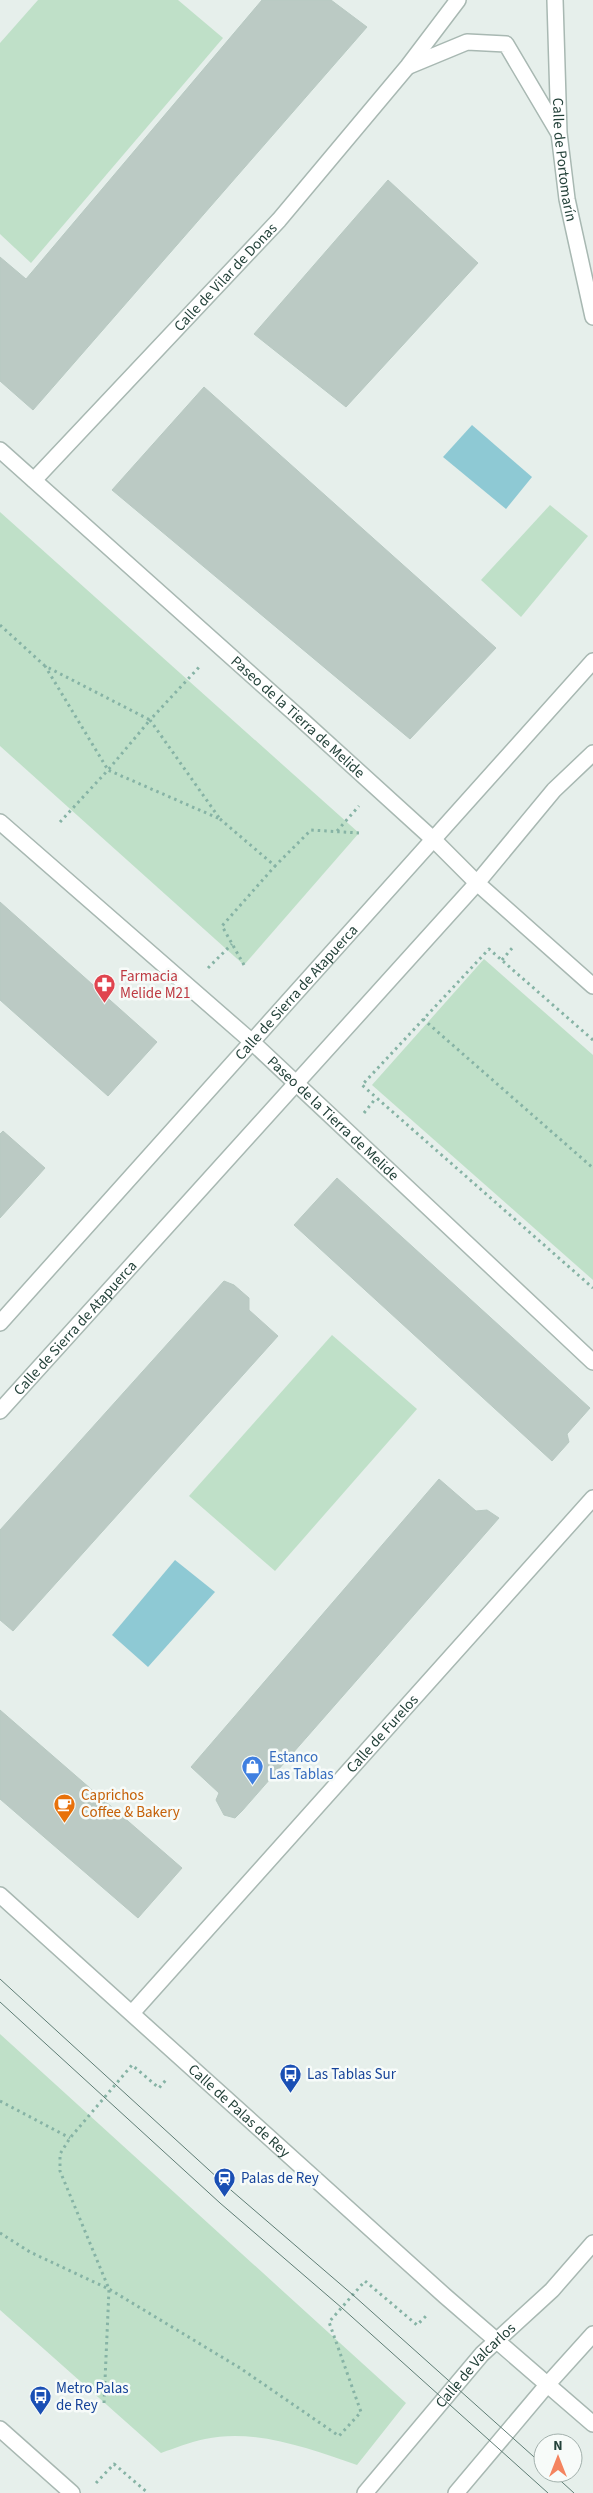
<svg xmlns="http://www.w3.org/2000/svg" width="593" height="2493" font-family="'Source Sans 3',sans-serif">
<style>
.green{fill:#bfe0c8}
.water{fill:#8ec9d4}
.building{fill:#bbcac4;stroke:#b8c9c2}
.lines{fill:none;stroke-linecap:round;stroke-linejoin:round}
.minor-casing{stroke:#a8b8b2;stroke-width:18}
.path{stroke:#86b3a5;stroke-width:3;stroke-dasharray:2.5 4;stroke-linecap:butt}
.minor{stroke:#fff;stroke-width:15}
.tram{stroke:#5f7d75;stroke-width:1}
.labels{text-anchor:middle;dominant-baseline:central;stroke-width:5;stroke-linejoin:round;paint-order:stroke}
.street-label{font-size:15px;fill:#24423a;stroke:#f7fbf9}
.health-label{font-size:15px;fill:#be3a42;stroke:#f7fbf9;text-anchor:start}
.shop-label{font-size:15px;fill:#366cbe;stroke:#f7fbf9;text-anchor:start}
.food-label{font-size:15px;fill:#c56008;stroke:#f7fbf9;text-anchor:start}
.transit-label{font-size:15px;fill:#164399;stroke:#f7fbf9;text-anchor:start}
</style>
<rect width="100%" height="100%" fill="#e6efeb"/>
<g class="green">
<path d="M38 0H178L223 38 31 263 0 234V43Z"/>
<path d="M550 505 588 536 521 617 481 580Z"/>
<path d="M0 512 359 833 244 965 0 746Z"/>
<path d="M484 959 593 1055V1280L372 1085Z"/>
<path d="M332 1335 417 1409 275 1571 189 1496Z"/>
<path d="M0 2034 406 2403 357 2465C310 2449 255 2428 205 2439 190 2442 175 2448 161 2453L0 2310Z"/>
</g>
<g class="water">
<path d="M472 425 532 477 506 509 443 457Z"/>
<path d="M175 1560 215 1592 148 1667 112 1635Z"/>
</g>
<g class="building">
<path d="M262 0H331L367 27 33 410 0 381V257L26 279Z"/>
<path d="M388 180 478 263 346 407 254 334Z"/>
<path d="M204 387 496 648 410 739 112 490Z"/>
<path d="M0 902 157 1042 108 1096 0 1000Z"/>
<path d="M3 1131 45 1168 0 1218V1134Z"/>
<path d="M337 1178 590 1408 567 1434 569 1442 552 1461 294 1225Z"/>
<path d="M224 1281 234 1285 249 1298V1310L278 1336 13 1631 0 1620V1530Z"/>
<path d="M439 1479 476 1511 487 1510 499 1518 242 1811 235 1818 224 1815 216 1800 219 1793 191 1767Z"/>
<path d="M0 1710 182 1868 138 1918 0 1799Z"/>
</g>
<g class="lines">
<defs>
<g id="minor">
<path id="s1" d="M555 0 559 133 567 199 593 317"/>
<path d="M409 66 467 42 506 44 558 132"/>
<path id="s2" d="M0 450 302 720 434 840 477 883 593 986"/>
<path id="s3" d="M34 480 279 220 408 66 458 0"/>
<path id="s4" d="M0 822 251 1041 593 1362"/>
<path id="s5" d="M0 1323 593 661"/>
<path id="s6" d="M0 1411 477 883 554 790 593 753"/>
<path id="s7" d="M0 1895 445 2296 593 2424"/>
<path id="s8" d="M132 2013 593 1498"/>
<path d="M0 2429 72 2493"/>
<path id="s9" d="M365 2493 482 2354 552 2290 593 2243"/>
<path d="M456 2493 547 2385 593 2334"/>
</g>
</defs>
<use href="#minor" class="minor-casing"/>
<g class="path">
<path d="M0 625 45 666 150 720 108 770 45 666"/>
<path d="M220 819 275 866 311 830 359 833"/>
<path d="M60 822 108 770 220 819 150 720 201 665"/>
<path d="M337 831 359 806"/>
<path d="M502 960 513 947"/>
<path d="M244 965 222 926 275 866"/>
<path d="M208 968 232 944"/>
<path d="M423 1019 593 1168"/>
<path d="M593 1040 489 949 362 1085 593 1288"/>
<path d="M364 1113 376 1098"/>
<path d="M0 2101 70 2138"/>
<path d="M0 2233 30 2252 109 2289 240 2368 339 2436 361 2412 329 2322 365 2281 417 2325 427 2315"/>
<path d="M104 2403 109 2289 60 2171V2154L70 2138 132 2065 159 2088 166 2080"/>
<path d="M96 2483 114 2464 148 2493"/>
</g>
<use href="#minor" class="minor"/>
<g class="tram">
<path d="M0 1979 232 2191 353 2295 543 2465"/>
<path d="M0 2002 220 2203 342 2308 548 2493"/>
<path d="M552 2473 574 2493"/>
</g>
</g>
<defs>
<symbol id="pharmacy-pin" viewBox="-11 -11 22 30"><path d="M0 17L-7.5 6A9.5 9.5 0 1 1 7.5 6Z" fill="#e0444e" stroke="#f7fbf9"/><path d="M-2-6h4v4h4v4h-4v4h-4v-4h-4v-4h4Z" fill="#fff"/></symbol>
<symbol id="shop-pin" viewBox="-11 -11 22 30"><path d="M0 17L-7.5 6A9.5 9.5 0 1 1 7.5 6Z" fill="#3f7fe0" stroke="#f7fbf9"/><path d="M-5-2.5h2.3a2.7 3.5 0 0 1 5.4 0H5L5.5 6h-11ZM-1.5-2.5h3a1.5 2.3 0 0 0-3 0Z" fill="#fff"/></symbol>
<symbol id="cafe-pin" viewBox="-11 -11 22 30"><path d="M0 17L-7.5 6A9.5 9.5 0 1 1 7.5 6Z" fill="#e8710a" stroke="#f7fbf9"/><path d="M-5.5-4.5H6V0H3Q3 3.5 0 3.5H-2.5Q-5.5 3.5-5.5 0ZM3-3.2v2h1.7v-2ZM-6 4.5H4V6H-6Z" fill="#fff"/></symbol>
<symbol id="bus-pin" viewBox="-11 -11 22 30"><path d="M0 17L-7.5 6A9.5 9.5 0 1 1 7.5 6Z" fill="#1a4fb4" stroke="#f7fbf9"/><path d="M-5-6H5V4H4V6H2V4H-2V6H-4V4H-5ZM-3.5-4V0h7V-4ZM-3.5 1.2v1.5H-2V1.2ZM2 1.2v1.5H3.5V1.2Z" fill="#fff"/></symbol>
<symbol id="station-pin" viewBox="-11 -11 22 30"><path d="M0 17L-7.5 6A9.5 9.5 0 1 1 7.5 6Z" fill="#1a4fb4" stroke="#f7fbf9"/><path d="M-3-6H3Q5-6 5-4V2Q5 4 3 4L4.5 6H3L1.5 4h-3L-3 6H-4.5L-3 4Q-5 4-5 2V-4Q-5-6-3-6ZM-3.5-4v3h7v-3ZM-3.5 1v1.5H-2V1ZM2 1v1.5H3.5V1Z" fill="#fff"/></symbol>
</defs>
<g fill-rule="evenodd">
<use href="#pharmacy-pin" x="92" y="972" width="25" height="34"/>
<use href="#shop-pin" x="240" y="1754" width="25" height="34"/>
<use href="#cafe-pin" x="52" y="1792" width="25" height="34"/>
<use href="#bus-pin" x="278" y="2062" width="25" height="34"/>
<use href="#station-pin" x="212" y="2166" width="25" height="34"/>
<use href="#bus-pin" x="28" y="2384" width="25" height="34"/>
</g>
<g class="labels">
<g class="street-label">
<text stroke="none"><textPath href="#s1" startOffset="160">Calle de Portomarín</textPath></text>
<text stroke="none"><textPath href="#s3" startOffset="279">Calle de Vilar de Donas</textPath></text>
<text stroke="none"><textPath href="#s2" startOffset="400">Paseo de la Tierra de Melide</textPath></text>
<text stroke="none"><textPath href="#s5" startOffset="444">Calle de Sierra de Atapuerca</textPath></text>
<text stroke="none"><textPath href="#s4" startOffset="446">Paseo de la Tierra de Melide</textPath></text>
<text stroke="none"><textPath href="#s6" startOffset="112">Calle de Sierra de Atapuerca</textPath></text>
<text stroke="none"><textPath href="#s8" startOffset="375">Calle de Furelos</textPath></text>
<text stroke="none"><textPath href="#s7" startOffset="322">Calle de Palas de Rey</textPath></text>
<text stroke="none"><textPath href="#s9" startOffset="169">Calle de Valcarlos</textPath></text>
</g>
<g class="health-label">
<text x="120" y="976">Farmacia<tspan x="120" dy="17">Melide M21</tspan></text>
</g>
<g class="shop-label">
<text x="269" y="1757">Estanco<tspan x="269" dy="17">Las Tablas</tspan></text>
</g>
<g class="food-label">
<text x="81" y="1795">Caprichos<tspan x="81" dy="17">Coffee &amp; Bakery</tspan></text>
</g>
<g class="transit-label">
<text x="307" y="2074">Las Tablas Sur</text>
<text x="241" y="2178">Palas de Rey</text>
<text x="56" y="2388">Metro Palas<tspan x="56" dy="17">de Rey</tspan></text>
</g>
</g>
<g transform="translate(558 2458)"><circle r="24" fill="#f7fbf9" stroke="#a3b1ad"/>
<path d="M0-4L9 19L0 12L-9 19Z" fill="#f4845f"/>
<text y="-8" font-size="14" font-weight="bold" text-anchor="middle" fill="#24423a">N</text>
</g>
</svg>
